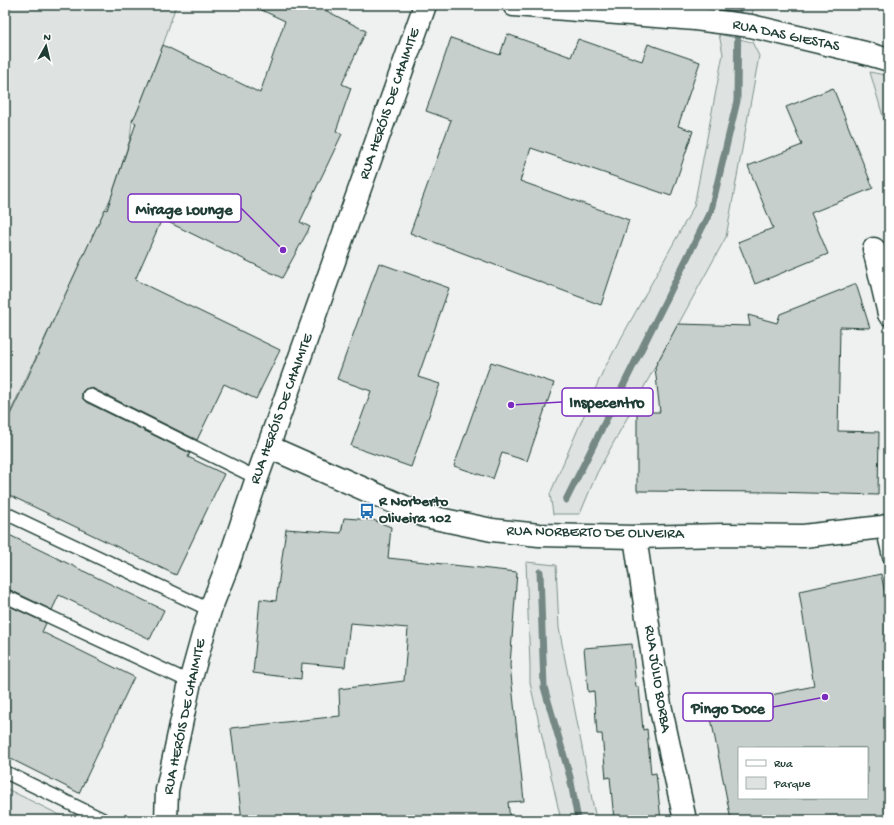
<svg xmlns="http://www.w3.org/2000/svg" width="894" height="825" font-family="'Gochi Hand',sans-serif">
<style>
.built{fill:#eef1f0;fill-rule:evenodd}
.green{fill:#dee3e2;stroke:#7e908b}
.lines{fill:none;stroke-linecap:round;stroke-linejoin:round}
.stream{stroke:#758883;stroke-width:7}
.building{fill:#c7cfcc;stroke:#1f3d34;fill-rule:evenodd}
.service-casing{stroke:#1f3d34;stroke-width:15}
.minor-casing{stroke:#1f3d34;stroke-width:25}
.service{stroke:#fff;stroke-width:12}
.minor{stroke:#fff;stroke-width:22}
.labels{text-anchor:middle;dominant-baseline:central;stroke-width:3;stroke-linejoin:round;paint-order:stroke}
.street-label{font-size:15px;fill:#1f3d34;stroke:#fff}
.poi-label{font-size:15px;font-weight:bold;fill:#1f3d34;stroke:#fff;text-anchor:start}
.leader{fill:none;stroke:#7b2cbf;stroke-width:1.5}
.callout-dot{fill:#7b2cbf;stroke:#fff;stroke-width:1.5}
.callout{fill:#fff;stroke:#7b2cbf;stroke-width:1.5}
.callout-label{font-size:16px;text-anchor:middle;font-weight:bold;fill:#1f3d34}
</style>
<rect width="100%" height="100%" fill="#fff"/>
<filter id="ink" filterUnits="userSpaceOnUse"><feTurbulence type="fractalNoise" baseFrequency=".025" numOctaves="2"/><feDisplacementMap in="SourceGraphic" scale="8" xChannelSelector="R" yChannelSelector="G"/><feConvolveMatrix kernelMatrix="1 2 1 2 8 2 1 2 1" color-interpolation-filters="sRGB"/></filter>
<g filter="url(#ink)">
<path class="built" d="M176 5H716L711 32 752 42 751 26 754 5H889V76L870 72 889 137V820H70L5 788V425L112 195 130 139 132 121 138 110 163 45ZM739 748H867V798H739Z"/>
<g class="green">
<path d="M5 5H176L163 45 138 110 132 121 130 139 112 195 5 423Z"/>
<path d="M716 5H754L752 16 715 8Z"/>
<path d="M719 34 752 42 759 56 726 237 597 473 580 514H553L550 494 603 371 694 206 723 54Z"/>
<path d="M870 72 889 76V137Z"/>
<path d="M526 562 556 565 559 628 596 820H561L530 683V665Z"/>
<path d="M5 788 70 820H5Z"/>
</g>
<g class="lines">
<g class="stream">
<path d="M566 500 711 210 737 101 738 5"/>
<path d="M540 572 544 687 570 777 578 820"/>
</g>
</g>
<g class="building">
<path d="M251 5H315L366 31 342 84 351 88 336 131 342 134 300 222 310 227 282 278 162 219 135 280 280 350 256 399 224 384 197 440 92 388H89L85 389 82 392V396L83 399 86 402 190 453 188 457 224 474 176 575 5 493V425L27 379 53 321 105 209 107 210 136 123 132 121 138 110 163 45 260 93 285 21Z"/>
<path d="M507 34 571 57 578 39 642 61 648 44 700 62 678 126 693 131 671 196 531 148 520 181 629 220 601 305 410 233 451 120 426 111 451 38 500 55Z"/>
<path d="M833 88 873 188 811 213 828 254 755 284 738 242 773 228 748 166 802 145 786 107Z"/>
<path d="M379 263 449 288 418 377 440 384 411 467 351 446 371 391 337 379Z"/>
<path d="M856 284 870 328 840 327 838 431 879 432 878 495 774 492 637 491V412H660L655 367 678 324 750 326 748 315 777 323 780 314Z"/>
<path d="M491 362 554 383 527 461 502 453 493 479 454 466Z"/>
<path d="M344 518 373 520 391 527 388 558 517 572 510 665 524 801 508 802 510 820H242L231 728 340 716 339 689 404 681 408 628 350 623 345 667 302 663 301 679 253 673 260 599 276 601 286 529 341 533Z"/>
<path d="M5 533 164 610 150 639 59 595 52 610 8 589H5Z"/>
<path d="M881 574 889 613V820H731L709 708 814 686 799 591ZM739 748H867V798H739Z"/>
<path d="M5 604 46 623 42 632 134 677 79 793 5 756Z"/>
<path d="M632 644 636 687H639L643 730 647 729 651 774 656 773 661 820H614L610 777 606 778 602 734H597L594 691 588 692 584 648Z"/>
</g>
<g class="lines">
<defs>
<g id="service">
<path d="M89 395 257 478"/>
<path d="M5 513 210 610"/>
<path d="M882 527 889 557"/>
<path d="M5 596 190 682"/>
<path d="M5 772 104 820"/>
</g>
<g id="minor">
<path d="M514 5 695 19 751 26 865 53 889 60"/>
<path d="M874 249 889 314"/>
<path d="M269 447 425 516 492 530 539 535 635 537 724 535 803 536 882 527 889 525"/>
<path d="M635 537 660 705 685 820"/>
<path d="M166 820 167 790 190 682 210 610 228 564 257 478 425 5"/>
</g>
</defs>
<use href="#service" class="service-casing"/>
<use href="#minor" class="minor-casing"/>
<use href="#service" class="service"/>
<use href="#minor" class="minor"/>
</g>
</g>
<defs>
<symbol id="bus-bare" viewBox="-9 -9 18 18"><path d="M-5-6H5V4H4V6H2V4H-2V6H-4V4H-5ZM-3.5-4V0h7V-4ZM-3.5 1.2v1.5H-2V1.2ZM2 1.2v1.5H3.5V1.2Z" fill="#1f6fb2" stroke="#fff" stroke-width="2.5" paint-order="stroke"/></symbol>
</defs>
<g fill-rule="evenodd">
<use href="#bus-bare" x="356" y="500" width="22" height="22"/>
</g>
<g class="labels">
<g class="street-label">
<text transform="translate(786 36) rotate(12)">RUA DAS GIESTAS</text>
<text transform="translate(390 104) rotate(-71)">RUA HERÓIS DE CHAIMITE</text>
<text transform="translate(282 409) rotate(-70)">RUA HERÓIS DE CHAIMITE</text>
<text transform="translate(595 533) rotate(1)">RUA NORBERTO DE OLIVEIRA</text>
<text transform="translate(657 679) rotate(81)">RUA JÚLIO BORBA</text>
<text transform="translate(185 717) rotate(-78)">RUA HERÓIS DE CHAIMITE</text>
</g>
<g class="poi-label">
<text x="379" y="502">R Norberto<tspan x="379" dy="17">Oliveira 102</tspan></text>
</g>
</g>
<path class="leader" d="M283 250L241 208M511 405L562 402M825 697L773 707"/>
<g class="callout-dot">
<circle cx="283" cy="250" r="4"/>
<circle cx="511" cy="405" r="4"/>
<circle cx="825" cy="697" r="4"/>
</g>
<g class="callout">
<rect x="128" y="194" width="113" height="28" rx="4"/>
<rect x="562" y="388" width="91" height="28" rx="4"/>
<rect x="683" y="693" width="90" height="28" rx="4"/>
</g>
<g class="callout-label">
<text x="184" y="214">Mirage Lounge</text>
<text x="607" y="407">Inspecentro</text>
<text x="728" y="713">Pingo Doce</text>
</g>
<rect width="894" height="825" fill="none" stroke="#fff" stroke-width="20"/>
<rect x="10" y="10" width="874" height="805" fill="none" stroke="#1f3d34" stroke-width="1.5" filter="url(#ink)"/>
<rect x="738" y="747" width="130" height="52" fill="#ffffff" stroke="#a5b1ae"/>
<rect x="746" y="760" width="20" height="6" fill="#ffffff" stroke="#a5b1ae"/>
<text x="774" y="767" font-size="12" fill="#1f3d34">Rua</text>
<rect x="746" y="777" width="20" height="12" fill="#dee3e2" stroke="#a5b1ae"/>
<text x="774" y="787" font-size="12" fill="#1f3d34">Parque</text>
<g transform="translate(46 46) rotate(8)" stroke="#ffffff" stroke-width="3" paint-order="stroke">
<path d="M0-3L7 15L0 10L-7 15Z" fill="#1f3d34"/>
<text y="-6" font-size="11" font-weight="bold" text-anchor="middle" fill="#1f3d34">N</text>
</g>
</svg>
